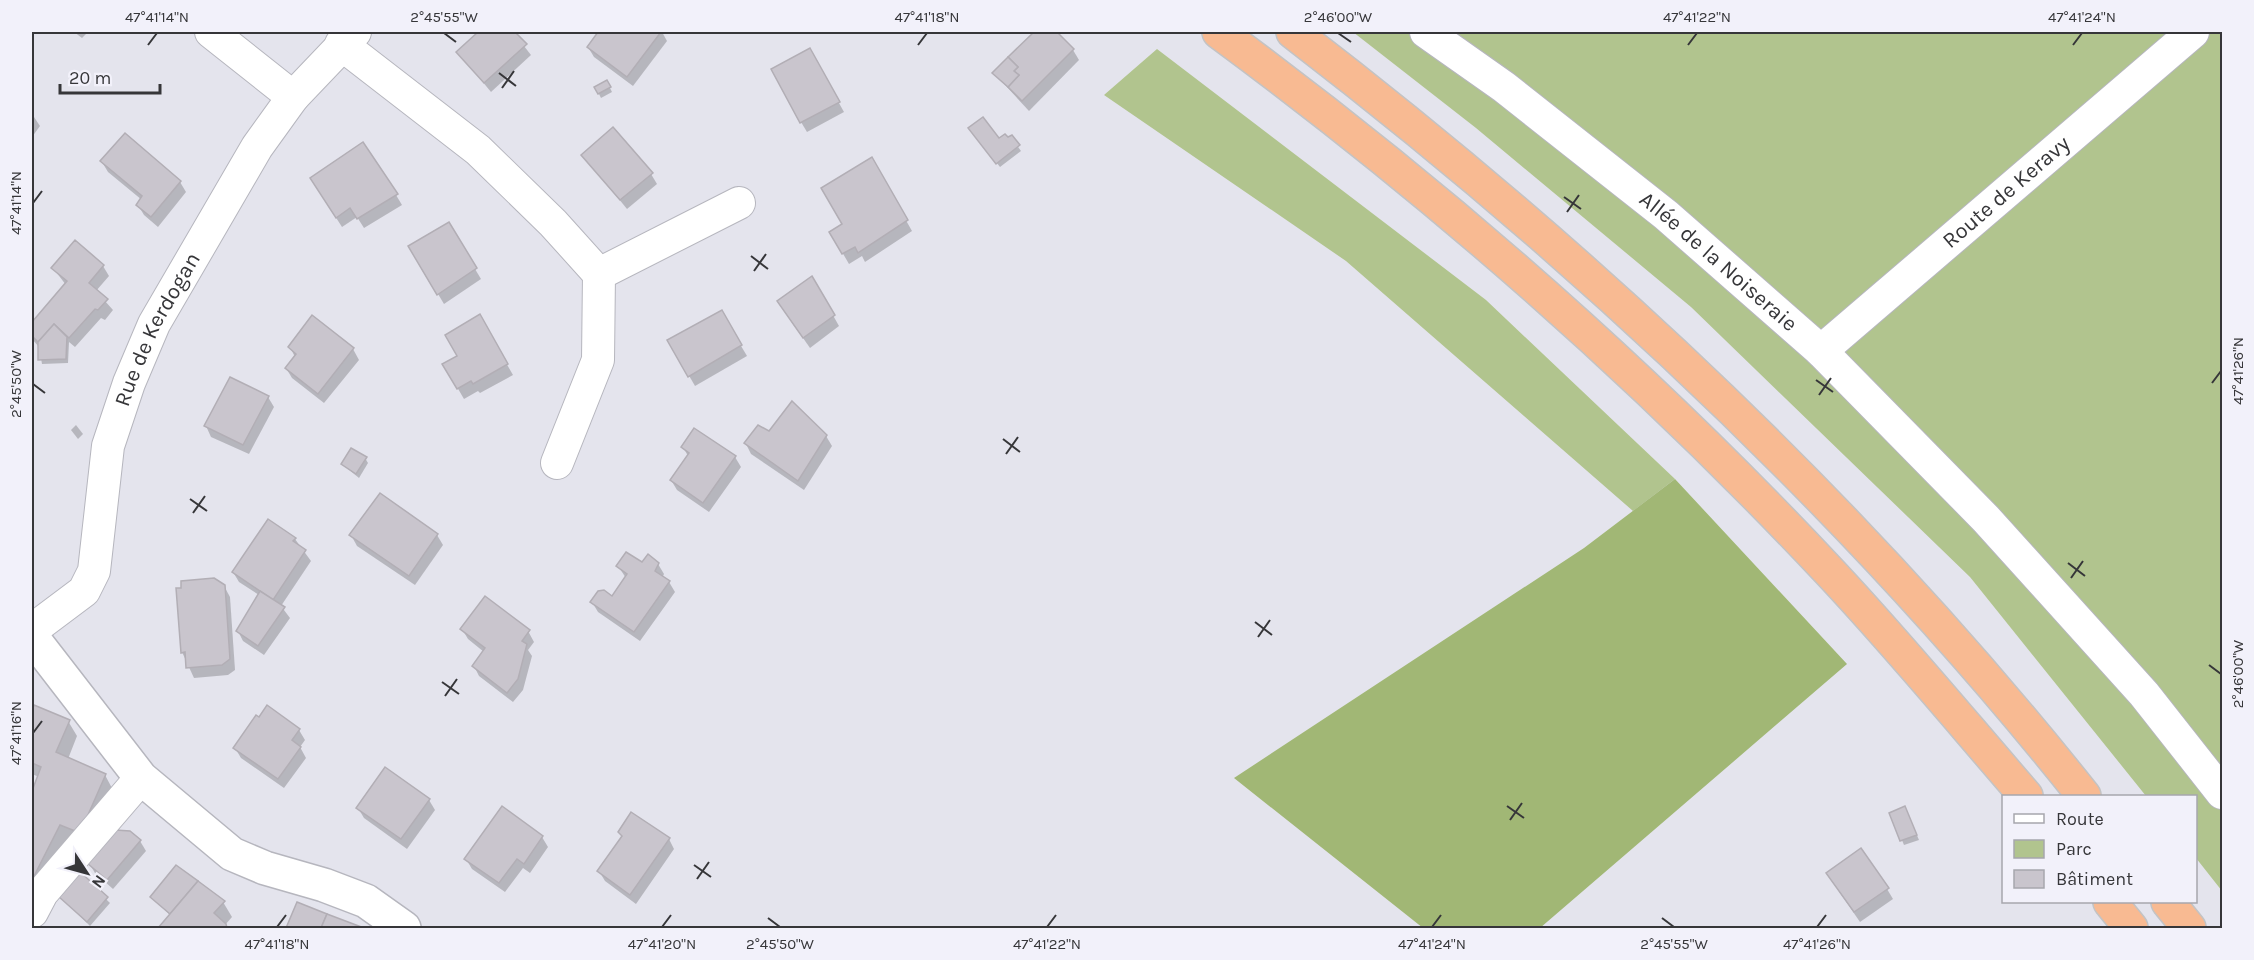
<svg xmlns="http://www.w3.org/2000/svg" width="2254" height="960" font-family="Karla,sans-serif">
<style>
.green{fill:#b1c48e}
.forest{fill:#a1b775}
.shadow{fill:#0003}
.building{fill:#c9c5cd;stroke:#b2aeb5;stroke-width:1.5}
.lines{fill:none;stroke-linecap:round;stroke-linejoin:round}
.minor-casing{stroke:#b6b6be;stroke-width:34}
.tertiary-casing{stroke:#b6b6be;stroke-width:36}
.trunk-casing{stroke:#c3c3c4;stroke-width:36}
.minor{stroke:#fff;stroke-width:32}
.tertiary{stroke:#fff;stroke-width:33}
.trunk{stroke:#f8ba92;stroke-width:33}
.ticks{fill:none;stroke:#363639;stroke-width:2}
.labels{text-anchor:middle;dominant-baseline:central;stroke-width:6;stroke-linejoin:round;paint-order:stroke}
.street-label{font-size:22px;fill:#363639;stroke:#f2f1fa}
.neatline{fill:none;stroke:#363639;stroke-width:2}
.ticks-label{font-size:15px;text-anchor:middle;fill:#363639}
</style>
<rect width="100%" height="100%" fill="#e4e4ed"/>
<g class="green">
<path d="M1353 32H2222V891L2196 858V796H2146L1970 577 1691 307 1476 128Z"/>
<path d="M1157 49 1486 300 1675 479 1633 511 1346 261 1104 95Z"/>
</g>
<path class="forest" d="M1675 479 1847 664 1540 928H1423L1234 778 1584 548Z"/>
<g class="shadow">
<path d="M74 32H88L82 38Z"/>
<path d="M480 32H513L531 55 491 92 458 52Z"/>
<path d="M600 32H662L667 41 633 86 594 57 588 47Z"/>
<path d="M1036 32H1054L1073 50 1079 60 1029 111 994 73Z"/>
<path d="M809 50 844 112 807 132 801 122Z"/>
<path d="M607 82 612 92 601 98 596 88Z"/>
<path d="M32 114 40 126 32 137Z"/>
<path d="M973 133 999 140 1011 137 1021 151 1000 167Z"/>
<path d="M583 155 651 174 657 184 627 209Z"/>
<path d="M871 159 912 231 865 262 862 256 849 264 831 233 844 224Z"/>
<path d="M102 162 180 182 186 192 158 227 144 215 138 205 142 200 108 172Z"/>
<path d="M317 188 396 195 402 205 364 228 357 217 342 227Z"/>
<path d="M448 224 481 279 444 304 410 247Z"/>
<path d="M103 266 109 276 96 291 113 310 105 320 101 318 75 347 69 342 68 363 42 364 39 347 32 339V324L66 285 53 268Z"/>
<path d="M812 278 839 326 810 348 785 312Z"/>
<path d="M721 312 747 356 695 386 669 341Z"/>
<path d="M479 316 513 375 480 393 478 391 464 399 444 365 459 357Z"/>
<path d="M313 317 353 349 359 360 324 403 292 378 286 368 295 357 290 347Z"/>
<path d="M268 397 274 407 249 454 211 437 206 426Z"/>
<path d="M76 425 83 434 78 439 71 430Z"/>
<path d="M769 433 826 436 832 446 804 490 751 454 746 444Z"/>
<path d="M683 447 735 457 741 467 709 512 677 490 671 480 688 456Z"/>
<path d="M365 458 368 463 359 478 342 464Z"/>
<path d="M351 535H437L443 545 415 585 357 546Z"/>
<path d="M295 539 311 561 281 606 290 618 264 655 243 641 238 631 259 595 239 582 233 572Z"/>
<path d="M658 564 664 574 662 578 669 582 675 592 640 641 598 612 592 602 613 598 626 578 618 566Z"/>
<path d="M224 586 230 597 235 670 228 675 194 678 182 652Z"/>
<path d="M462 629 528 631 534 642 528 650 532 656 523 690 513 702 479 676 474 666 484 652 468 639Z"/>
<path d="M35 707 68 721 77 736 68 759 105 775 113 790 32 907V795L39 777 32 774V714Z"/>
<path d="M299 730 305 740 300 747 306 758 284 788 241 758 235 748Z"/>
<path d="M429 800 435 810 407 849 364 818 358 808Z"/>
<path d="M1907 812 1919 840 1904 845 1891 814Z"/>
<path d="M619 832 669 839 674 849 636 904 605 881 599 871 623 838Z"/>
<path d="M542 837 548 847 530 873 523 868 505 892 472 869 466 859Z"/>
<path d="M140 841 146 851 113 889 95 873 89 863Z"/>
<path d="M80 874 110 903 90 926 60 896Z"/>
<path d="M1834 884 1887 889 1893 899 1860 922Z"/>
<path d="M152 897 223 902 232 917 225 925 227 928H160L171 916Z"/>
<path d="M298 904 360 928H288Z"/>
</g>
<g class="building">
<path d="M478 32H515L527 44 484 83 456 52Z"/>
<path d="M598 32H661L627 77 587 47Z"/>
<path d="M1034 32H1057L1074 49 1022 101 1008 87 1019 75 1014 71 1018 67 1008 57Z"/>
<path d="M810 48 840 102 800 123 771 69Z"/>
<path d="M1008 57 1018 67 1014 71 1019 75 1008 87 992 73Z"/>
<path d="M607 80 611 87 598 94 594 87Z"/>
<path d="M983 117 999 138 1005 134 1008 137 1012 135 1020 145 996 164 968 128Z"/>
<path d="M613 127 653 173 620 200 581 155Z"/>
<path d="M125 133 181 181 151 217 136 205 142 196 100 161Z"/>
<path d="M363 142 398 194 357 219 350 208 336 218 310 178Z"/>
<path d="M872 157 908 220 858 253 855 247 842 254 829 232 842 224 821 188Z"/>
<path d="M449 222 477 268 437 295 408 246Z"/>
<path d="M75 240 104 265 89 283 108 299 98 310 95 309 69 338 54 324 38 342 32 336V322L67 281 51 268Z"/>
<path d="M812 276 835 315 803 338 777 301Z"/>
<path d="M722 310 742 345 688 377 667 340Z"/>
<path d="M480 314 508 364 473 384 471 381 457 389 442 364 457 356 445 335Z"/>
<path d="M312 315 354 348 318 394 285 368 296 354 288 347Z"/>
<path d="M54 324 67 337 66 359 38 360V342Z"/>
<path d="M230 377 269 396 243 445 204 426Z"/>
<path d="M792 401 827 435 798 481 744 443 758 425 769 431Z"/>
<path d="M694 428 736 456 703 503 670 480 689 453 681 447Z"/>
<path d="M351 448 367 457 356 474 341 464Z"/>
<path d="M380 493 438 534 409 576 349 535Z"/>
<path d="M268 519 296 538 293 541 306 550 273 600 232 572Z"/>
<path d="M626 552 642 562 648 554 659 563 655 571 670 581 634 632 590 602 598 591 604 590 612 596 627 574 616 566Z"/>
<path d="M214 578 225 585 230 659 222 665 186 668 185 652 181 653 176 588H181V581Z"/>
<path d="M260 591 285 607 258 646 236 631Z"/>
<path d="M485 596 530 630 522 641 527 644 518 679 507 693 472 666 485 648 460 629Z"/>
<path d="M34 705 70 720 56 752 106 774 80 833 60 825 32 880V791L41 767 32 763V711Z"/>
<path d="M267 705 300 729 292 740 301 747 278 779 233 748 256 715 259 717Z"/>
<path d="M385 767 430 799 401 839 356 808Z"/>
<path d="M502 806 543 836 524 864 517 859 499 883 464 859Z"/>
<path d="M1905 806 1917 835 1900 841 1889 813Z"/>
<path d="M631 812 670 838 630 895 597 871 622 836 618 832Z"/>
<path d="M115 830 130 831 141 840 107 880 87 863Z"/>
<path d="M1861 848 1889 888 1854 912 1826 873Z"/>
<path d="M176 865 198 881 170 914 150 897Z"/>
<path d="M79 871 108 897 87 922 58 896Z"/>
<path d="M198 881 225 901 214 913 226 924 227 928H158Z"/>
<path d="M297 902 327 914 321 928H286Z"/>
<path d="M327 914 364 928H321Z"/>
</g>
<g class="lines">
<defs>
<g id="minor">
<path d="M211 32 293 97"/>
<path id="s1" d="M1426 32 1504 87 1666 215 1821 351 1986 519 2144 694 2222 793"/>
<path d="M341 44 478 150 553 223 599 274 598 360 557 463"/>
<path d="M599 274 739 203"/>
<path id="s2" d="M1821 351 2193 32"/>
<path id="s3" d="M32 630 84 591 94 571 108 446 129 383 154 324 257 147 293 97 355 32"/>
<path d="M32 912 42 893 141 778"/>
</g>
<path id="tertiary" d="M32 637 141 778 232 854 265 868 324 885 366 901 404 928"/>
<g id="trunk">
<path d="M1219 32C1436 192 1642 372 1827 569 1896 642 1960 720 2026 796"/>
<path d="M1293 32C1585 256 1855 508 2084 796"/>
<path d="M2110 902 2131 928"/>
<path d="M2168 902 2189 928"/>
</g>
</defs>
<use href="#minor" class="minor-casing"/>
<use href="#tertiary" class="tertiary-casing"/>
<use href="#trunk" class="trunk-casing"/>
<use href="#minor" class="minor"/>
<use href="#tertiary" class="tertiary"/>
<use href="#trunk" class="trunk"/>
</g>
<path class="ticks" d="M444 33 456 42M1338 33 1351 42M148 45 157 33M918 45 927 33M1688 45 1697 33M2073 45 2082 33M499 73 516 86M502 88 514 71M1564 197 1581 209M33 203 42 191M1567 212 1579 195M751 256 768 269M754 271 766 254M1816 380 1833 392M2212 383 2221 371M33 384 45 393M1819 395 1831 378M1003 439 1020 452M1006 454 1018 437M190 499 207 511M193 513 205 496M2068 563 2085 576M2071 578 2083 561M1255 622 1272 635M1258 637 1270 620M2209 665 2221 674M442 682 459 694M445 696 457 679M33 733 42 721M1507 806 1524 818M1510 820 1522 803M694 865 711 877M697 879 709 862M768 918 780 927M1662 918 1674 927M277 927 286 915M662 927 671 915M1047 927 1056 915M1432 927 1441 915M1817 927 1826 915"/>
<g class="labels">
<g class="street-label">
<text stroke="none"><textPath href="#s2" startOffset="244">Route de Keravy</textPath></text>
<text stroke="none"><textPath href="#s1" startOffset="372">Allée de la Noiseraie</textPath></text>
<text stroke="none"><textPath href="#s3" startOffset="340">Rue de Kerdogan</textPath></text>
</g>
</g>
<rect width="2254" height="960" fill="none" stroke="#f2f1fa" stroke-width="66"/>
<rect x="2002" y="795" width="195" height="108" fill="#f2f1fa" stroke="#a7a6ad" stroke-width="1.5"/>
<rect x="2014" y="814" width="30" height="9" fill="#ffffff" stroke="#a7a6ad" stroke-width="1.5"/>
<text x="2056" y="825" font-size="18" fill="#363639">Route</text>
<rect x="2014" y="840" width="30" height="18" fill="#b1c48e" stroke="#a7a6ad" stroke-width="1.5"/>
<text x="2056" y="855" font-size="18" fill="#363639">Parc</text>
<rect x="2014" y="870" width="30" height="18" fill="#c9c5cd" stroke="#a7a6ad" stroke-width="1.5"/>
<text x="2056" y="885" font-size="18" fill="#363639">Bâtiment</text>
<g transform="translate(87 873) rotate(126)" stroke="#f2f1fa" stroke-width="4.5" paint-order="stroke">
<path d="M0-4.5L10 22L0 15L-10 22Z" fill="#363639"/>
<text y="-9" font-size="16" font-weight="bold" text-anchor="middle" fill="#363639">N</text>
</g>
<path d="M60 84v9h100v-9" fill="none" stroke="#363639" stroke-width="3"/>
<text x="69" y="84" font-size="18" fill="#363639" stroke="#f2f1fa" stroke-width="4.5" paint-order="stroke">20 m</text>
<rect x="33" y="33" width="2188" height="894" class="neatline"/>
<g class="ticks-label">
<text x="157" y="22">47°41'14"N</text>
<text x="444" y="22">2°45'55"W</text>
<text x="927" y="22">47°41'18"N</text>
<text x="1338" y="22">2°46'00"W</text>
<text x="1697" y="22">47°41'22"N</text>
<text x="2082" y="22">47°41'24"N</text>
<text transform="translate(16 203) rotate(-90)" y="5">47°41'14"N</text>
<text transform="translate(2238 371) rotate(-90)" y="5">47°41'26"N</text>
<text transform="translate(16 384) rotate(-90)" y="5">2°45'50"W</text>
<text transform="translate(2238 674) rotate(-90)" y="5">2°46'00"W</text>
<text transform="translate(16 733) rotate(-90)" y="5">47°41'16"N</text>
<text x="277" y="949">47°41'18"N</text>
<text x="662" y="949">47°41'20"N</text>
<text x="780" y="949">2°45'50"W</text>
<text x="1047" y="949">47°41'22"N</text>
<text x="1432" y="949">47°41'24"N</text>
<text x="1674" y="949">2°45'55"W</text>
<text x="1817" y="949">47°41'26"N</text>
</g>
</svg>
